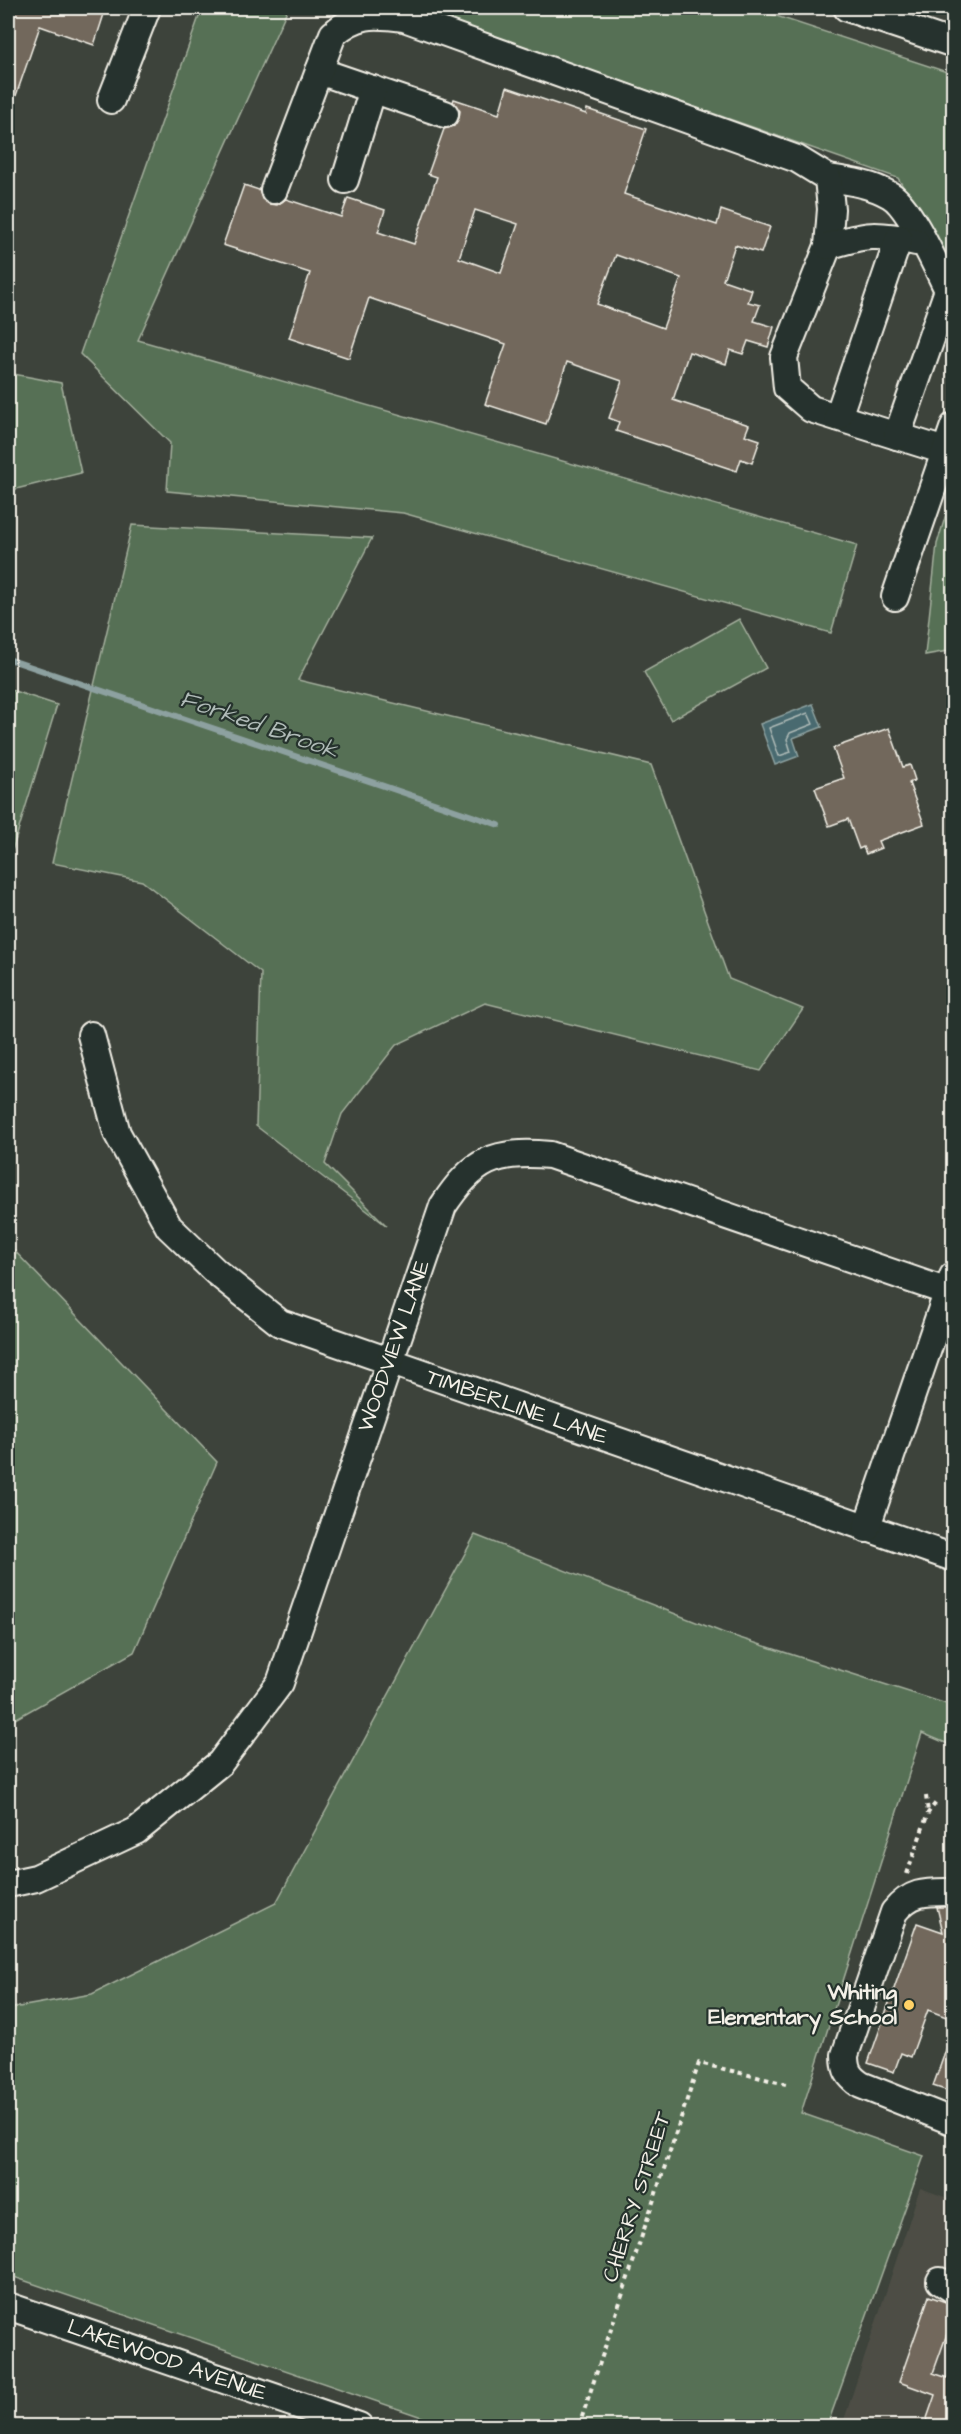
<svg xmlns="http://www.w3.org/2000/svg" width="961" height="2434" font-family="'Architects Daughter',sans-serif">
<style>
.built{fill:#4d4e45}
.green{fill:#566f55;stroke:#a5b09e;stroke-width:1.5}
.water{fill:#496b70;stroke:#8da1a0;stroke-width:1.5}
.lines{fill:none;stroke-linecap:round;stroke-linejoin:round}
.shore{stroke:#b0bbb8;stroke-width:1.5}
.stream{stroke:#8da1a0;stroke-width:6}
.building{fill:#72685b;stroke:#f4f1e8;stroke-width:1.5;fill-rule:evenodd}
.minor-casing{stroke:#f4f1e8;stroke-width:30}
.path{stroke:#f4f1e8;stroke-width:4;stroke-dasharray:4.5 4.5;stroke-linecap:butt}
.minor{stroke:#26332d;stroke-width:26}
.poi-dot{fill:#ffd166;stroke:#26332d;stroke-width:2}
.labels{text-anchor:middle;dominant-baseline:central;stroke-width:4.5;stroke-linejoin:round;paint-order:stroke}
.street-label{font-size:22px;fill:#f4f1e8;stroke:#26332d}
.poi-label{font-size:22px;font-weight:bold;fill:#f4f1e8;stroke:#26332d;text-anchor:end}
.water-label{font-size:24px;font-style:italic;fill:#b0bbb8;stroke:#26332d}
</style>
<rect width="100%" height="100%" fill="#3d433b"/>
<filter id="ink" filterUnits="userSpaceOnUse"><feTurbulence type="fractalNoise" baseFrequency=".0167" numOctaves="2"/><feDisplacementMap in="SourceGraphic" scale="12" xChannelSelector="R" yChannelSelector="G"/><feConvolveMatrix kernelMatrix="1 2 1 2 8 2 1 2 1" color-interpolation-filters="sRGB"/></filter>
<g filter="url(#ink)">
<path class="built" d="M920 2188 953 2200V2426H842Z"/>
<g class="green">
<path d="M202 8H288L138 340 857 545 831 633 403 513 167 491 170 443 80 354Z"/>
<path d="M411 8H752L953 74V255L946 259 898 178Z"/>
<path d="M8 373 61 383 81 473 8 491Z"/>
<path d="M953 491V650L925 655 937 544Z"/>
<path d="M132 525 372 538 298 680 651 765 729 979 803 1009 761 1071 485 1003 396 1045 342 1114 325 1164 387 1226 256 1126 261 973 142 881 52 863Z"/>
<path d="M739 619 766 668 671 720 644 672Z"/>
<path d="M8 689 57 705 8 864Z"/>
<path d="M8 1244 217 1462 134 1652 8 1723Z"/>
<path d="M475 1535 724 1633 953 1706V1746L922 1733 801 2113 924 2156 827 2426H448L8 2275V2009L92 1994 276 1903Z"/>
</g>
<path class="water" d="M813 704 822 727 793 738 799 756 775 765 760 724Z"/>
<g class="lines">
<path class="shore" d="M808 713 813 724 790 733 787 739 791 752 779 756 769 728Z"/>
<path class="stream" d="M8 659 499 825"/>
</g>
<g class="building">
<path d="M8 8H106L94 45 40 26 10 113 8 112Z"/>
<path d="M507 87 586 114 587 109 646 129 624 194 717 225 721 210 770 227 761 253 735 245 723 280 752 290 748 302 760 305 754 321 774 327 768 347 748 341 743 354 730 350 726 364 689 352 673 400 749 425 745 435 760 440 752 463 741 459 737 471 616 431 619 422 609 418 622 381 567 362 546 424 485 404 506 344 369 298 349 358 289 338 310 273 223 245 244 185 259 190 262 199 269 204 277 205 286 199 341 217 348 198 385 210 378 232 414 244 437 177 428 174 444 129 454 126 459 118 460 111 453 102 454 99 499 114ZM475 210 518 224 501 273 459 258ZM616 255 681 278 663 328 597 304Z"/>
<path d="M889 728 903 767 910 765 915 780 909 783 924 824 878 841 881 848 866 854 863 847 859 849 848 819 829 826 815 788 844 778 833 748Z"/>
<path d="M937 1907H954V2020L928 2010 911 2057 901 2053 894 2072 868 2063 917 1923 943 1932Z"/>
<path d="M951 2036H954V2093L933 2086Z"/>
<path d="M929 2296 954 2305V2314L933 2373 954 2380V2427H924L935 2395 899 2382Z"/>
</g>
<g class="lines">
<defs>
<g id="minor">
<path d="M847 8 954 44"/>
<path d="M319 71 445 114"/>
<path d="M111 100 147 8"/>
<path d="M828 178C849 181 871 184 890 195 910 206 937 268 948 290L954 292"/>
<path d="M345 180 373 89"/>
<path d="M274 190 333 34C357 13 373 14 404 18L797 159 828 178 831 209 828 246 784 357 787 388 811 409 945 451"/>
<path d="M828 246C865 234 878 233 916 242"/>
<path d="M838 417 899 238"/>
<path d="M897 436 948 290"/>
<path d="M895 597 954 426"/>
<path d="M91 1035 117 1133 169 1227 216 1272 280 1323 954 1558"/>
<path d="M866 1529 953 1276"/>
<path d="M8 1884 36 1878 136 1831 220 1763 280 1683 443 1206C473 1160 495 1150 550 1155L954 1294"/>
<path d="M954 1892C927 1892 912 1890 894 1912L845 2055C845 2070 848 2076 861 2085L954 2122"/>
<path d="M940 2281 954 2290"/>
<path d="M8 2306 359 2426"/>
</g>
</defs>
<use href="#minor" class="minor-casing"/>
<g class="path">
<path d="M926 1796 928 1812"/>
<path d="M907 1874 928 1813 938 1800"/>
<path d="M579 2426 699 2063 786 2084"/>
</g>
<use href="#minor" class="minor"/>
</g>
</g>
<circle class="poi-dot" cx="909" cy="2005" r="6"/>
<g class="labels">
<g class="street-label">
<text transform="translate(394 1346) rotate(-71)">WOODVIEW LANE</text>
<text transform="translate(517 1407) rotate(19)">TIMBERLINE LANE</text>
<text transform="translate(637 2197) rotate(-72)">CHERRY STREET</text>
<text transform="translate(167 2360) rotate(19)">LAKEWOOD AVENUE</text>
</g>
<g class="poi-label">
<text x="897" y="1992">Whiting<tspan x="897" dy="25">Elementary School</tspan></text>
</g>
<g class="water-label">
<text transform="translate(259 725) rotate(19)">Forked Brook</text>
</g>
</g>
<rect width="961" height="2434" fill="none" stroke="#26332d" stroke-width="30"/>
<rect x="15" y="15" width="931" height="2404" fill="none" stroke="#f4f1e8" stroke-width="2" filter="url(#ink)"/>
</svg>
